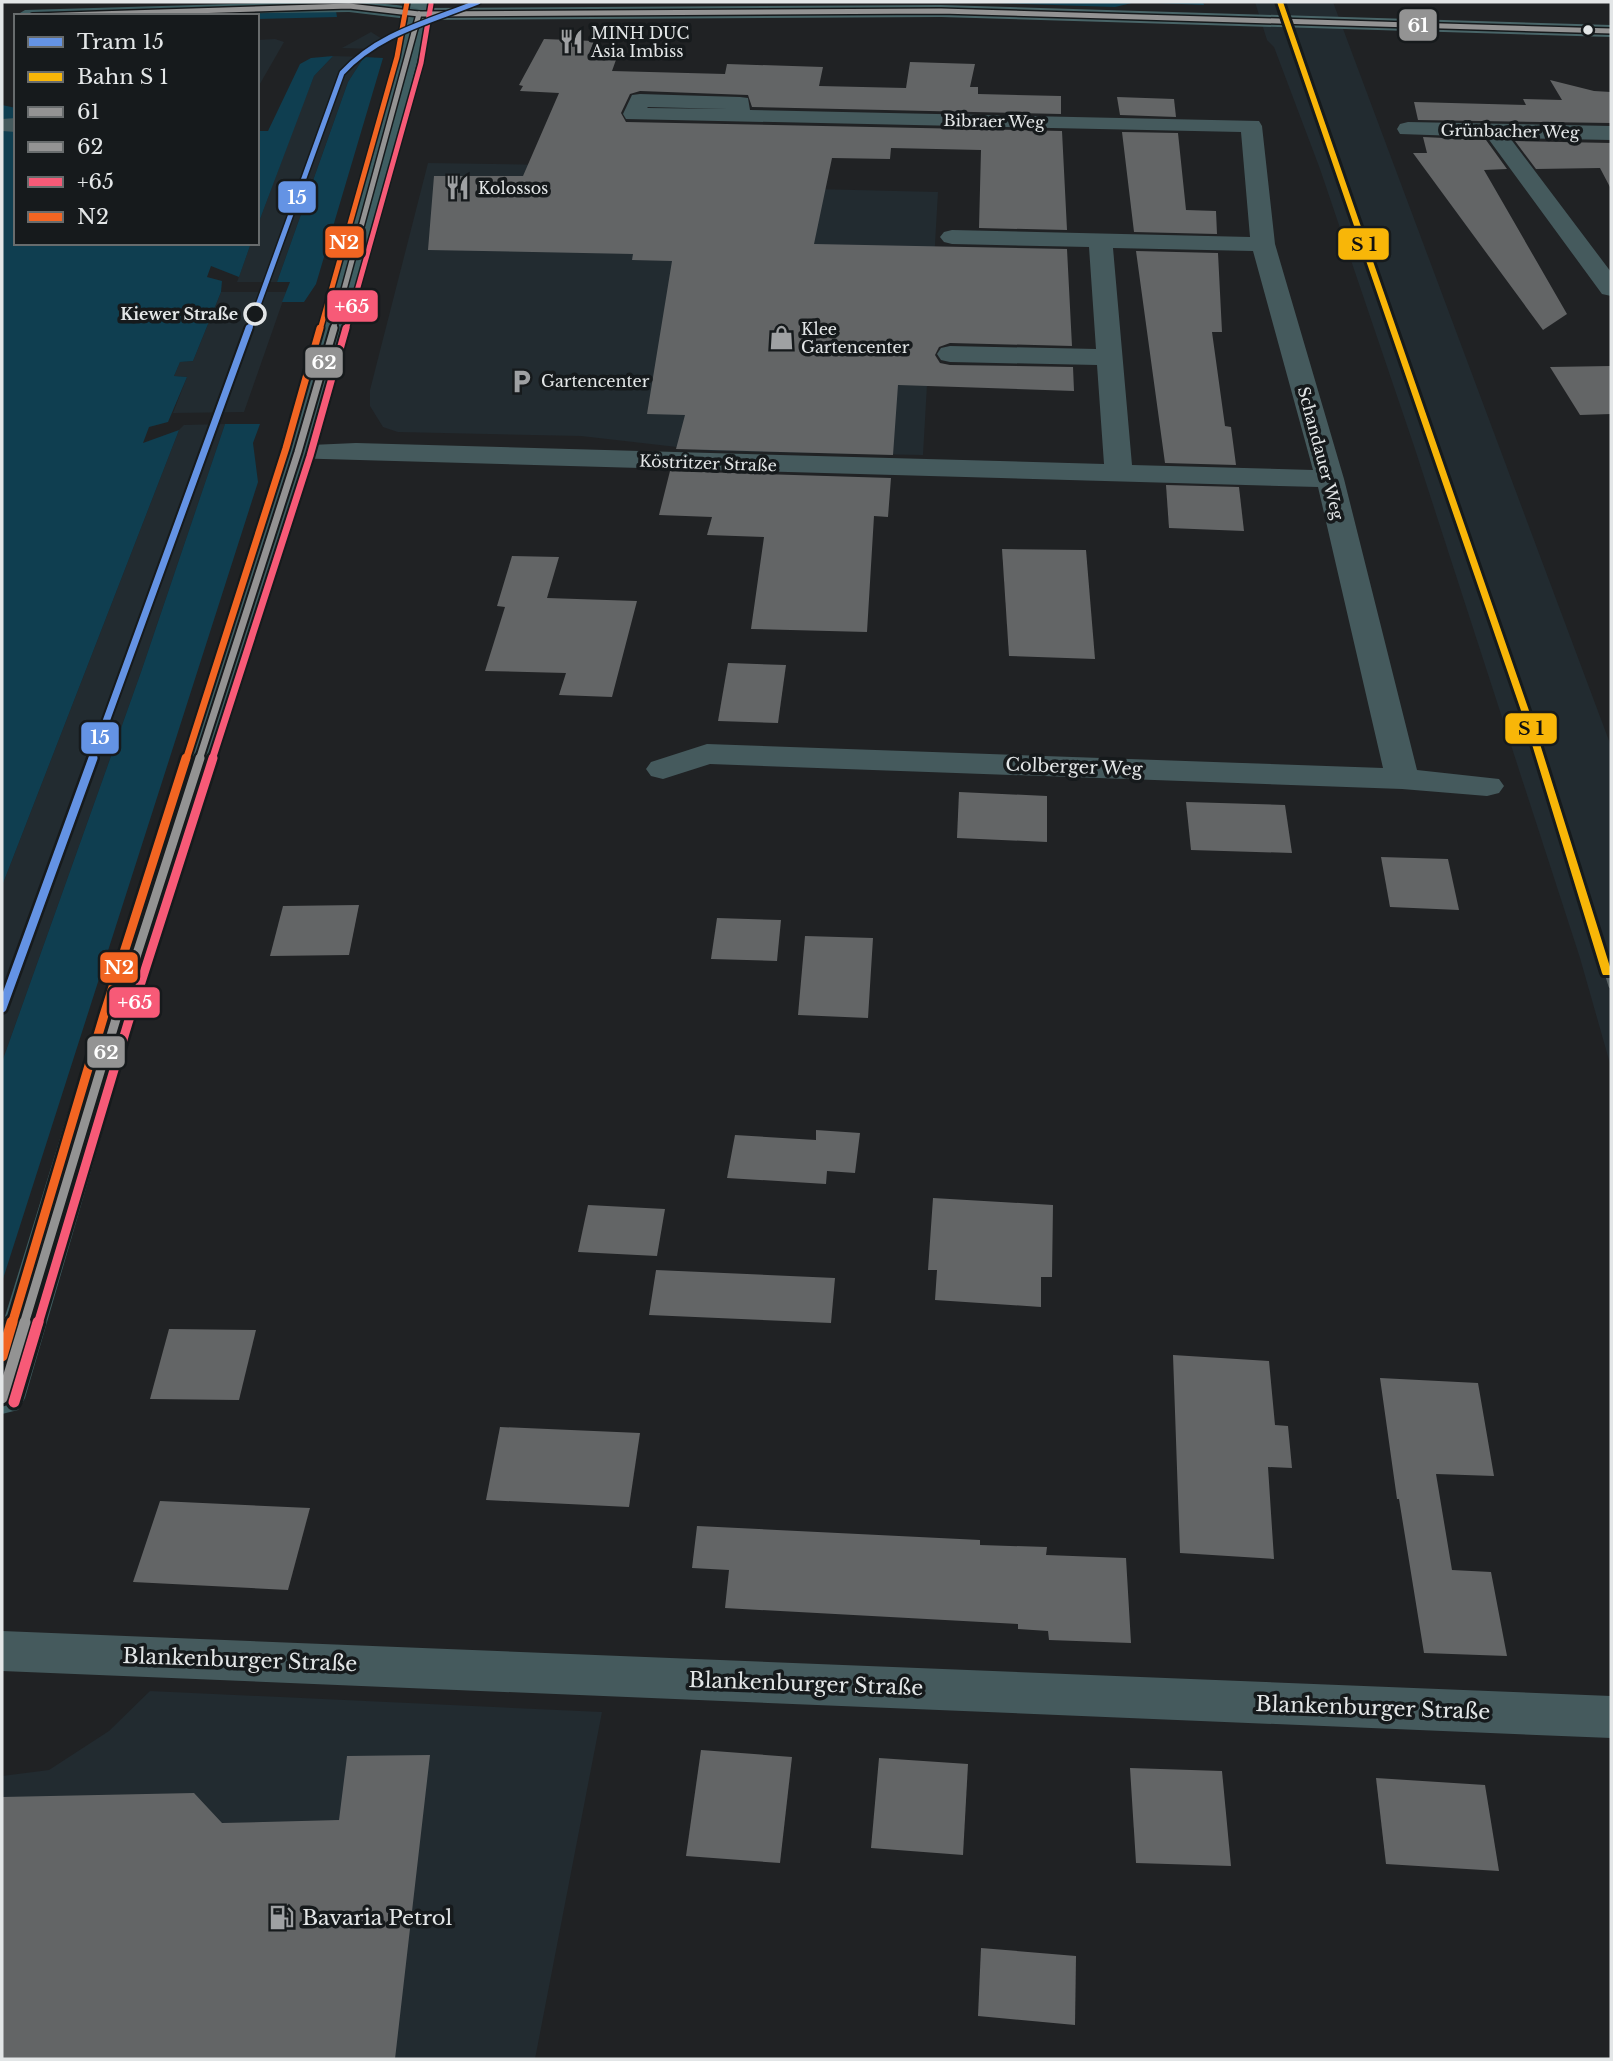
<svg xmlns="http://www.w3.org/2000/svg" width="1613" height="2061" font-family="'Libre Baskerville',serif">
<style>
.built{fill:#222b30}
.green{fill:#0f3e50}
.building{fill:#636566}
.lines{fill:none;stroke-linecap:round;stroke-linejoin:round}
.street{fill:#455a5d;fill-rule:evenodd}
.secondary{fill:#496568;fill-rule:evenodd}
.primary{fill:#3f5e62;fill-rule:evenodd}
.rail{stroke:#596365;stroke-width:5}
.bus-1-casing{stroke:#161a1c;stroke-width:8}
.bus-2-far3-casing{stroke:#161a1c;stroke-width:8}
.bus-2-far2-casing{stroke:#161a1c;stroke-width:11}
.bus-2-far1-casing{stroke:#161a1c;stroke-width:14}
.bus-2-casing{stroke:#161a1c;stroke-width:17}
.bus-3-far3-casing{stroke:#161a1c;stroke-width:8}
.bus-3-far2-casing{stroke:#161a1c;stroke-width:11}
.bus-3-far1-casing{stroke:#161a1c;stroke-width:14}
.bus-3-casing{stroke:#161a1c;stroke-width:17}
.bus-4-far3-casing{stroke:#161a1c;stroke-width:8}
.bus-4-far2-casing{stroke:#161a1c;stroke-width:11}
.bus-4-far1-casing{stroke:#161a1c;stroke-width:14}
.bus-4-casing{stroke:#161a1c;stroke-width:17}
.bus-1{stroke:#939393;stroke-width:5}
.bus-2-far3{stroke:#939393;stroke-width:5}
.bus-2-far2{stroke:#939393;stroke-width:7}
.bus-2-far1{stroke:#939393;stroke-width:9}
.bus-2{stroke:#939393;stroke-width:11}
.bus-3-far3{stroke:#f75a77;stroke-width:5}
.bus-3-far2{stroke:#f75a77;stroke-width:7}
.bus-3-far1{stroke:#f75a77;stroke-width:9}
.bus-3{stroke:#f75a77;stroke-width:11}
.bus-4-far3{stroke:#f26522;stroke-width:5}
.bus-4-far2{stroke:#f26522;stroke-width:7}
.bus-4-far1{stroke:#f26522;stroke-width:9}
.bus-4{stroke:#f26522;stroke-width:11}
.rail-1-casing{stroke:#161a1c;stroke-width:6}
.rail-1{fill:#f8b608;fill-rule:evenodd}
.tram-1-far2-casing{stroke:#161a1c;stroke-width:8}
.tram-1-far1-casing{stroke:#161a1c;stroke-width:11}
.tram-1-casing{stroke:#161a1c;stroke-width:14}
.tram-1-far2{stroke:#6493e4;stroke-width:5}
.tram-1-far1{stroke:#6493e4;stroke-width:7}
.tram-1{stroke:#6493e4;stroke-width:9}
.bus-dot{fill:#e3e6e7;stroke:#161a1c;stroke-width:2.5}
.stop-dot{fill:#161a1c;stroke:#e3e6e7;stroke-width:3.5}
.labels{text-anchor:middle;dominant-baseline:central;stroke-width:7;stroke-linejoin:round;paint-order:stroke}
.far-poi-label{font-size:16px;fill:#e3e6e7;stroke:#161a1c;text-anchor:start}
.far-street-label{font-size:16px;fill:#e3e6e7;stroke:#161a1c}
.far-stop-label{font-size:16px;font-weight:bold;fill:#e3e6e7;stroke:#161a1c;text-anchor:end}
.street-label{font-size:18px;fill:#e3e6e7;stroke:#161a1c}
.near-street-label{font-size:21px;fill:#e3e6e7;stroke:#161a1c}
.near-poi-label{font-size:21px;fill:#e3e6e7;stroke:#161a1c;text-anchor:start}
.line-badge{stroke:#161a1c;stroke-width:2.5}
.badge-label{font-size:19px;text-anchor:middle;font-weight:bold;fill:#fff}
.pale-badge-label{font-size:19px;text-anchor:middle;font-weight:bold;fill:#111}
</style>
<rect width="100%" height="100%" fill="#202224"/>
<g class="built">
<path d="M1255 2H1333L1611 746V1067L1580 958 1414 446 1320 169 1274 47 1267 40Z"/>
<path d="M371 32 387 42 375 49 342 48Z"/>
<path d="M275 39 284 42 257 89V40Z"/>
<path d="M333 56 364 57 348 82 277 282H237L251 243H257V227L303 103 314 76Z"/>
<path d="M428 163 611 166 608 184 938 192 923 455 712 451 581 436 398 432 383 427 370 406V390Z"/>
<path d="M221 292H286L244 412 173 413 187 377 174 376 180 362 193 361Z"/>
<path d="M225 424 141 672 2 1062V886L179 430 184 425Z"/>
<path d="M150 1691 602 1712 535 2059H2V1776L49 1770 109 1731Z"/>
</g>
<g class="green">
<path d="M968 2H1203L1204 5 1136 2 1115 7Z"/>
<path d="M336 11 337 17 257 19V16H169Z"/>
<path d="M333 56 314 76 257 227V131H268L300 64 311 58Z"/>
<path d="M364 57 383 58 316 284 304 302H282L290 282H277L348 82Z"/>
<path d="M2 105 16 108V243H251L239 277 211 266 207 277 222 281 221 292 193 361 180 362 174 376 187 377 168 422 149 427 143 443 179 430 2 886Z"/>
<path d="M225 424H260L253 443 258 482 2 1282V1062L141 672Z"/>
</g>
<g class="building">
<path d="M544 39 594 41 588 56 617 57 612 71 725 74 727 64 823 67 819 86 906 88 910 62 975 64 970 87H978V94L1061 96V114L752 107 748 95 640 91 630 94 621 113 626 122 1062 131 1067 230 979 228 981 150 891 148 890 159 832 158 814 244 1067 249 1072 346 950 343 939 347 935 355 940 363 950 365 1073 367 1074 391 898 385 893 455 676 449 685 415 647 414 672 261 632 260 633 254 428 250 434 176H523L559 93 520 91 523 86 519 85Z"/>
<path d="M1550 80 1594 91 1611 92V123L1418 120 1414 102 1526 105 1523 99 1562 100Z"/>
<path d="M1117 97 1174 99 1176 117 1120 115Z"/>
<path d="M1122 132 1178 133 1186 210 1216 211 1217 234 1134 232Z"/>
<path d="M1423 137 1486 140 1507 169 1484 170 1567 314 1543 330 1413 153H1427Z"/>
<path d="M1515 141 1611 143V189L1600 168 1536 169Z"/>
<path d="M1136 251 1218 253 1222 332H1212L1225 426 1231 427 1236 465 1165 463Z"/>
<path d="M1611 366V414L1580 415 1550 367Z"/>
<path d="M670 471 891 478 888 517 874 516 867 632 751 629 764 537 707 535 712 517 659 515Z"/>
<path d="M1166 485 1239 487 1244 531 1169 528Z"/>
<path d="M1002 549 1086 550 1095 659 1009 656Z"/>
<path d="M512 556 559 557 547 598 637 601 612 697 559 695 566 673 485 671 505 607 497 606Z"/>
<path d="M728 663 786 665 778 723 718 721Z"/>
<path d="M959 792 1047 796V842L957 838Z"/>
<path d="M1186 802 1285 805 1292 853 1191 850Z"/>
<path d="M1381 857 1448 859 1459 910 1390 907Z"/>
<path d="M359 905 349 955 270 956 283 906Z"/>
<path d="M717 918 781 920 777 961 711 959Z"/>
<path d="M805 936 873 938 868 1018 798 1015Z"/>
<path d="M816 1130 860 1133 855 1173 827 1171 826 1184 727 1178 735 1135 816 1140Z"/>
<path d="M933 1198 1053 1205 1052 1277H1041V1307L935 1300 937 1270H928Z"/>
<path d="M588 1205 665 1209 657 1256 578 1252Z"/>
<path d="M656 1270 835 1278 831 1323 649 1315Z"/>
<path d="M169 1329 256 1330 239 1400 150 1399Z"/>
<path d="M1173 1355 1269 1361 1275 1425 1288 1426 1292 1468 1268 1467 1274 1559 1180 1553Z"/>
<path d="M1380 1378 1478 1383 1494 1476 1436 1474 1452 1570 1491 1572 1507 1656 1424 1653 1399 1499H1397Z"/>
<path d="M500 1427 640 1433 629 1507 486 1500Z"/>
<path d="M160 1501 310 1508 288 1590 133 1582Z"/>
<path d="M697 1526 980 1540V1545L1047 1547 1046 1555 1126 1558 1131 1643 1049 1640 1048 1631 1018 1629V1624L725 1608 729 1570 692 1568Z"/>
<path d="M701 1750 792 1757 780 1863 686 1856Z"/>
<path d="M430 1755 395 2059H2V1797L194 1793 222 1823 339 1820 347 1756Z"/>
<path d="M879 1758 968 1764 963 1855 871 1848Z"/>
<path d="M1130 1768 1222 1771 1231 1866 1136 1863Z"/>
<path d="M1376 1778 1485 1785 1499 1871 1386 1864Z"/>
<path d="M981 1948 1076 1956 1075 2025 978 2016Z"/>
</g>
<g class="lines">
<g class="street">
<path d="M640 94 740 97 748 98 750 110 1259 121 1262 126 1275 244 1344 479 1417 770 1499 779 1504 786 1499 793 1487 796 1402 789 710 764 663 779 651 776 646 769 651 762 707 744 1383 768 1318 487 288 458 284 452 288 446 356 443 1104 464 1097 365 950 362 941 360 937 354 941 348 950 346 1096 349 1089 247 952 244 944 242 940 237 944 232 952 230 1250 237 1241 132 626 119 623 114 632 95ZM648 107 728 109 647 108ZM1113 248 1253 251 1313 470 1132 465Z"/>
<path d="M16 118V132L2 131V119Z"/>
<path d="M1408 122 1611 126V140L1510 138 1611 272V296L1602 294 1487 137 1400 134 1397 129 1400 124Z"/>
<path d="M2 1631 1611 1696V1738L2 1671Z"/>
</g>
<path class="secondary" d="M409 2H429V8L941 5 1611 25V37L941 17 419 20 409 14Z"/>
<path class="primary" d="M295 2C318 2 417 0 429 14L380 210 312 452 135 1019 25 1398 18 1410 2 1414V1326L97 1019 284 452 356 210 408 19 349 12 15 16 25 10Z"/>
<path class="rail" d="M1607 973 1611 986"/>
<defs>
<path id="bus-1" d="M419 14 941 11 1611 31"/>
<g id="bus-2-far3">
<path d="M33 16 349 6 419 14"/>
<path d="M333 330 419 14"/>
</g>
<path id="bus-2-far2" d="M199 760 298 452 334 328"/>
<path id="bus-2-far1" d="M24 1324 116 1019 200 758"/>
<path id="bus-2" d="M2 1398 25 1322"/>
<path id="bus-3-far3" d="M346 330 421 63 431 4"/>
<path id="bus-3-far2" d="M212 760 310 456 346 328"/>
<path id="bus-3-far1" d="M38 1324 128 1023 213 758"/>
<path id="bus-3" d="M14 1402 38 1322"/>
<path id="bus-4-far3" d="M320 330 397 57 407 2"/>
<path id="bus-4-far2" d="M186 760 286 448 320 328"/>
<path id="bus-4-far1" d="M12 1324 104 1015 186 758"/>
<path id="bus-4" d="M2 1356 12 1322"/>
</defs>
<use href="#bus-1" class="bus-1-casing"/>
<use href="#bus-2-far3" class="bus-2-far3-casing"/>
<use href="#bus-2-far2" class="bus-2-far2-casing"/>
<use href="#bus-2-far1" class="bus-2-far1-casing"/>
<use href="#bus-2" class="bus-2-casing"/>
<use href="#bus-3-far3" class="bus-3-far3-casing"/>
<use href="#bus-3-far2" class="bus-3-far2-casing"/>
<use href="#bus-3-far1" class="bus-3-far1-casing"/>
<use href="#bus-3" class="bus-3-casing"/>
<use href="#bus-4-far3" class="bus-4-far3-casing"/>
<use href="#bus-4-far2" class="bus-4-far2-casing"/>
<use href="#bus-4-far1" class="bus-4-far1-casing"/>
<use href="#bus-4" class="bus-4-casing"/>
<use href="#bus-1" class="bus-1"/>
<use href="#bus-2-far3" class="bus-2-far3"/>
<use href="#bus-2-far2" class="bus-2-far2"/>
<use href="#bus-2-far1" class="bus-2-far1"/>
<use href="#bus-2" class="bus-2"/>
<use href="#bus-3-far3" class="bus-3-far3"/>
<use href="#bus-3-far2" class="bus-3-far2"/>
<use href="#bus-3-far1" class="bus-3-far1"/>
<use href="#bus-3" class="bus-3"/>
<use href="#bus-4-far3" class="bus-4-far3"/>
<use href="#bus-4-far2" class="bus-4-far2"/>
<use href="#bus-4-far1" class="bus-4-far1"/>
<use href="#bus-4" class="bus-4"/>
<defs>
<path id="rail-1" d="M1277 2H1283L1535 728 1611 970V975H1603L1602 973 1527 728Z"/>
</defs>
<use href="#rail-1" class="rail-1-casing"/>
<use href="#rail-1" class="rail-1"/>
<defs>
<path id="tram-1-far2" d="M249 330 342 73C379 33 429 22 478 2"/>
<path id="tram-1-far1" d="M92 760 249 328"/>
<path id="tram-1" d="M2 1008 93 758"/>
</defs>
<use href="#tram-1-far2" class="tram-1-far2-casing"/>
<use href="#tram-1-far1" class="tram-1-far1-casing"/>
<use href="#tram-1" class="tram-1-casing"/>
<use href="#tram-1-far2" class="tram-1-far2"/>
<use href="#tram-1-far1" class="tram-1-far1"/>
<use href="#tram-1" class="tram-1"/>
</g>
<defs>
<symbol id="restaurant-bare" viewBox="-9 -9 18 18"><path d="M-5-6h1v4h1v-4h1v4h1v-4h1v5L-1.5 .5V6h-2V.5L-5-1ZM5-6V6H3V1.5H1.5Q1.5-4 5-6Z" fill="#9fa1a3" stroke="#161a1c" stroke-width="2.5" paint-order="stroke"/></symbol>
<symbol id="shop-bare" viewBox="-9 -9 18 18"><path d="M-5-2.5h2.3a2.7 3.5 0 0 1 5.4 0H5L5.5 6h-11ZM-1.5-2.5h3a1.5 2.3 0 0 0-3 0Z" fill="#9fa1a3" stroke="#161a1c" stroke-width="2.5" paint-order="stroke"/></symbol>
<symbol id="parking-bare" viewBox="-9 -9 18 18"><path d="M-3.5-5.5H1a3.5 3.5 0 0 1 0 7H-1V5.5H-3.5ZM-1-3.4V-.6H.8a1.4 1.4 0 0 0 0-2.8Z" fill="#9fa1a3" stroke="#161a1c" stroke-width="2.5" paint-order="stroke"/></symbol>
<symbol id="fuel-bare" viewBox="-9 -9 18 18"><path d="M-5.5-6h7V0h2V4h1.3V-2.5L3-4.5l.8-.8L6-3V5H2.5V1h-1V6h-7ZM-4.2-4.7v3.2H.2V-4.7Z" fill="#9fa1a3" stroke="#161a1c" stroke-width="2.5" paint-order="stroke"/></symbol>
</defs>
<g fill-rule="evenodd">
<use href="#restaurant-bare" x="554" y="24" width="35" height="35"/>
<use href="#restaurant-bare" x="440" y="170" width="35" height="35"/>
<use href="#shop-bare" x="764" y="320" width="35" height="35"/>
<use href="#parking-bare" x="504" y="364" width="35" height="35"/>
<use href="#fuel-bare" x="264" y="1900" width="35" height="35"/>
</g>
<circle class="bus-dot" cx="1588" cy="30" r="6"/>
<circle class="stop-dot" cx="255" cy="314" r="10"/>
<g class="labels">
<g class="far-poi-label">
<text x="591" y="33">MINH DUC<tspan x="591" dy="18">Asia Imbiss</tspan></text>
<text x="478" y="188">Kolossos</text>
<text x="801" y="329">Klee<tspan x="801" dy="18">Gartencenter</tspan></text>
<text x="541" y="381">Gartencenter</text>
</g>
<g class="far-street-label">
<text transform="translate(994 121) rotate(1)">Bibraer Weg</text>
<text transform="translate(1510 131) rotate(1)">Grünbacher Weg</text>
<text transform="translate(1321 453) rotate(75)">Schandauer Weg</text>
<text transform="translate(708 463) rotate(2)">Köstritzer Straße</text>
</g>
<g class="far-stop-label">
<text x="238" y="314">Kiewer Straße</text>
</g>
<g class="street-label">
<text transform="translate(1074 767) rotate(2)">Colberger Weg</text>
</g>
<g class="near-street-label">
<text transform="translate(240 1660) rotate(2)">Blankenburger Straße</text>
<text transform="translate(806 1684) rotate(2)">Blankenburger Straße</text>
<text transform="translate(1373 1708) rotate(2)">Blankenburger Straße</text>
</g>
<g class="near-poi-label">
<text x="302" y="1918">Bavaria Petrol</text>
</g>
</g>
<g class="line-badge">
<rect x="1398" y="8" width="40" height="34" rx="7" fill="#939393"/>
<rect x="277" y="180" width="40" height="34" rx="7" fill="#6493e4"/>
<rect x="324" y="225" width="41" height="34" rx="7" fill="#f26522"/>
<rect x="1337" y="227" width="53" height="34" rx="7" fill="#f8b608"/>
<rect x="326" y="289" width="53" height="34" rx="7" fill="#f75a77"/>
<rect x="304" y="346" width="40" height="33" rx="7" fill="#939393"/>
<rect x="1504" y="712" width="54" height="33" rx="7" fill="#f8b608"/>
<rect x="80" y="721" width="40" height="34" rx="7" fill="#6493e4"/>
<rect x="99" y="951" width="40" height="33" rx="7" fill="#f26522"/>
<rect x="108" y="986" width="53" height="33" rx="7" fill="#f75a77"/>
<rect x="86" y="1035" width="40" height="34" rx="7" fill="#939393"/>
</g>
<g class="badge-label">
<text x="1418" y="32">61</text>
<text x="297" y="204">15</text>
<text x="344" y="249">N2</text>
<text x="352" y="313">+65</text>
<text x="324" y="369">62</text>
<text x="100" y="744">15</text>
<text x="119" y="974">N2</text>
<text x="135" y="1009">+65</text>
<text x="106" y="1059">62</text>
</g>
<g class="pale-badge-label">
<text x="1364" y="251">S 1</text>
<text x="1531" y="735">S 1</text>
</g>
<rect width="1613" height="2061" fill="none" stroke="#e3e6e7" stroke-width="7"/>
<rect x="14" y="14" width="245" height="231" fill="#161a1c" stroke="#686c6d" stroke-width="2"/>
<rect x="28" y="37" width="35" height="10" fill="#6493e4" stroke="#686c6d" stroke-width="2"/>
<text x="77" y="49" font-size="21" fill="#e3e6e7">Tram 15</text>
<rect x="28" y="72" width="35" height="10" fill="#f8b608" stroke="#686c6d" stroke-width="2"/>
<text x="77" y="84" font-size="21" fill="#e3e6e7">Bahn S 1</text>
<rect x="28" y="107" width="35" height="10" fill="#939393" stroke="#686c6d" stroke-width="2"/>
<text x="77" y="119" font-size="21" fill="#e3e6e7">61</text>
<rect x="28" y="142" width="35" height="10" fill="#939393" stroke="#686c6d" stroke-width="2"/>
<text x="77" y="154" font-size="21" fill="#e3e6e7">62</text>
<rect x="28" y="177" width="35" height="10" fill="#f75a77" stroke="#686c6d" stroke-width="2"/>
<text x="77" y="189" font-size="21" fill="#e3e6e7">+65</text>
<rect x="28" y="212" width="35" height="10" fill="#f26522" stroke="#686c6d" stroke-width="2"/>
<text x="77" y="224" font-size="21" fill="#e3e6e7">N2</text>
</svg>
